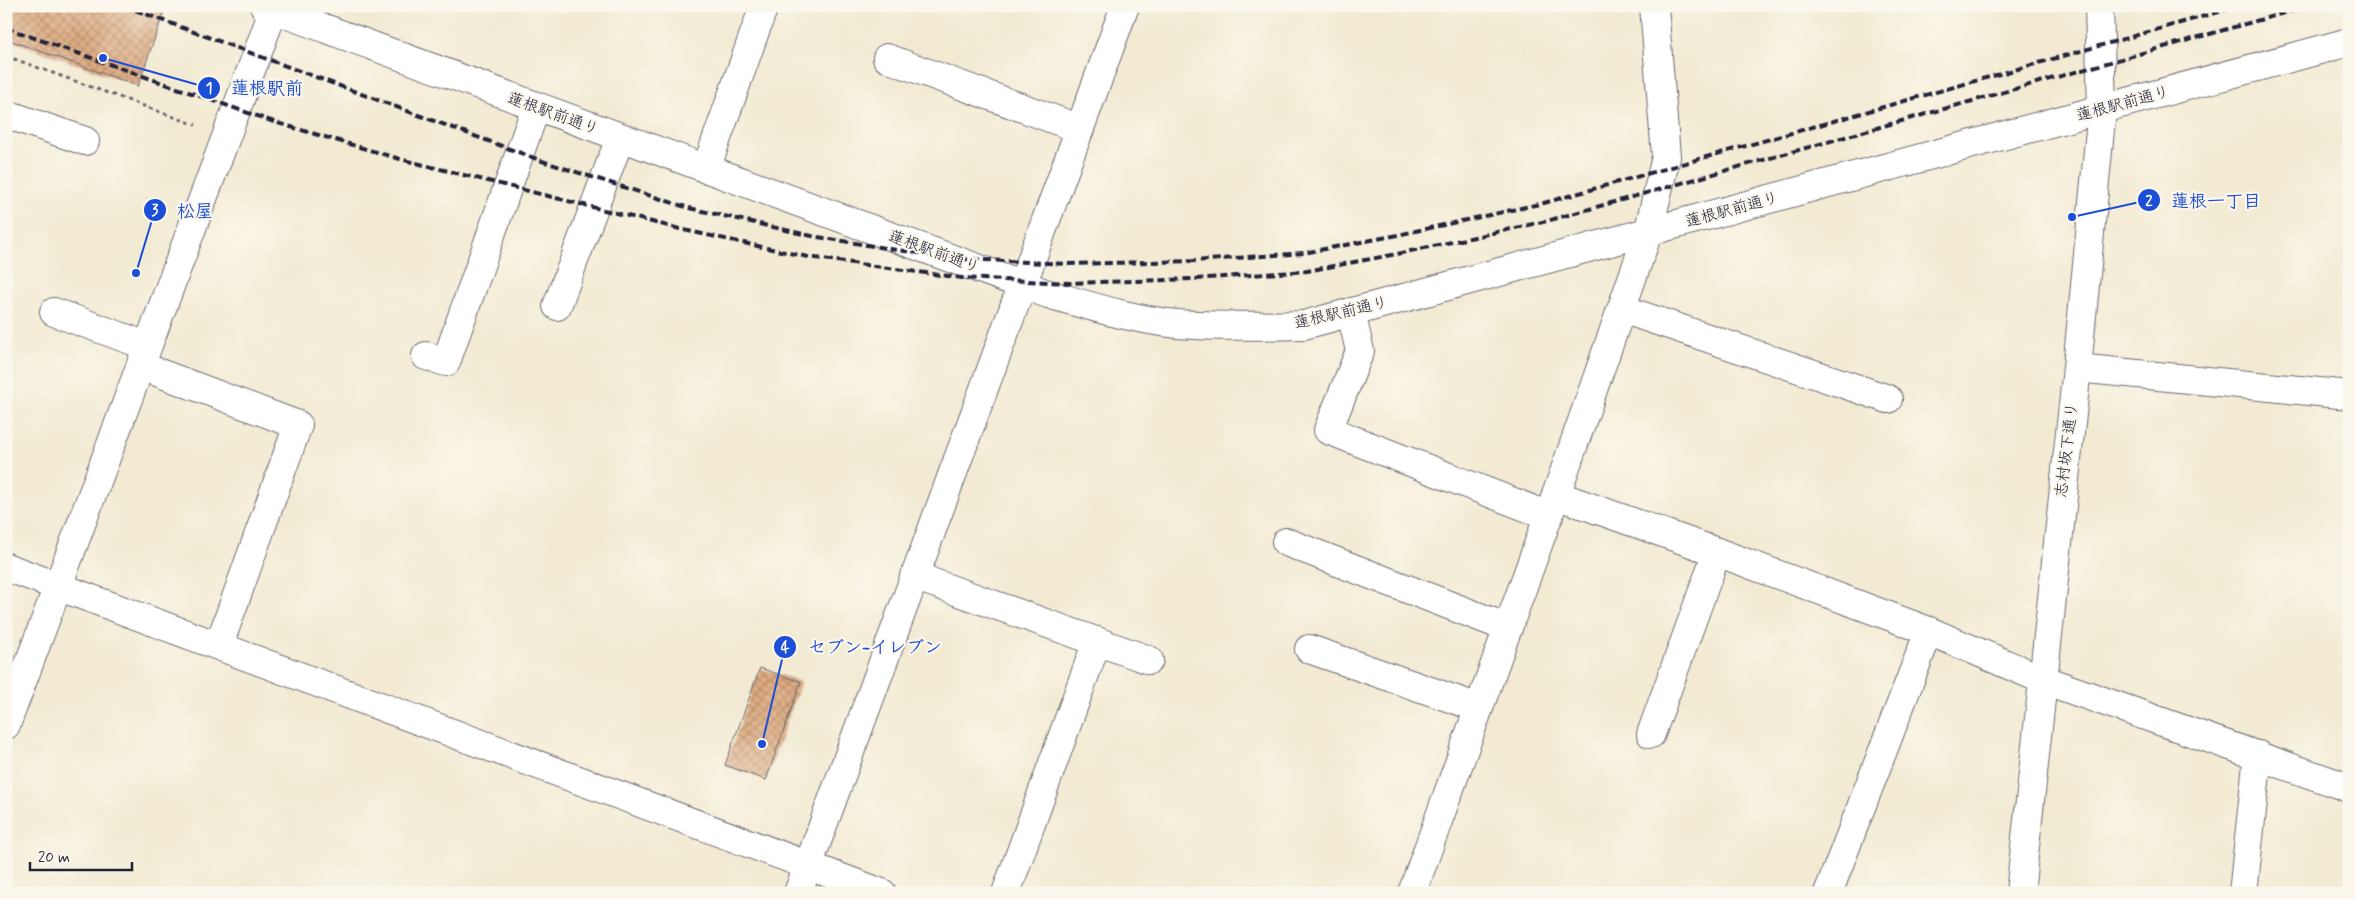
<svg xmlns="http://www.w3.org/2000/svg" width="2355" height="899" font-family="Mynerve,'Klee One',sans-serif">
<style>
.building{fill:url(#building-cross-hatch)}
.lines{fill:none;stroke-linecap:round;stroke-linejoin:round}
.minor-casing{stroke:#6b6870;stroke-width:30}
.path{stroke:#6b6870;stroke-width:3;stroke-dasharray:4 4;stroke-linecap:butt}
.minor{stroke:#fff;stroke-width:28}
.rail{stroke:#22223b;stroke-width:4;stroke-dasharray:8 4;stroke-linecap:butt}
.labels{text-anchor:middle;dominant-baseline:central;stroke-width:4.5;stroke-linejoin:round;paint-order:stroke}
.street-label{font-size:16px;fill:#22223b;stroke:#fbf7ec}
.leader{fill:none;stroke:#1d4ed8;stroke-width:2}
.callout-dot{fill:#1d4ed8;stroke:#fbf7ec;stroke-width:2}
.mark-label{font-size:15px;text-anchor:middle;font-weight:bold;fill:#fff}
.callout-label{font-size:18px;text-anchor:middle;font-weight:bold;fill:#1d4ed8;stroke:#fbf7ec;stroke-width:4.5;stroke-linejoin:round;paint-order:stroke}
</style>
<defs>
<pattern id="building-cross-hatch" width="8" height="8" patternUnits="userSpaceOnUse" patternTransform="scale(1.25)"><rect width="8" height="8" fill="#dfac81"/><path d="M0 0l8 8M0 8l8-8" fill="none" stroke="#b48c6b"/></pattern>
</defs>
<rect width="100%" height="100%" fill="#fbf7ec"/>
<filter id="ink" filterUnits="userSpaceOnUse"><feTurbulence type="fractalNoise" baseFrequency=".02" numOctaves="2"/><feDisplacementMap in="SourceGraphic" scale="10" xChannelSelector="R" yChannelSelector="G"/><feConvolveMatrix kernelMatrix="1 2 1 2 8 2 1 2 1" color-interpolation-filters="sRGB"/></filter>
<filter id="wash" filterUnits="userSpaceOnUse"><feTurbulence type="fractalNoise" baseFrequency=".0096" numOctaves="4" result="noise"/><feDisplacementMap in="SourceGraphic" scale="20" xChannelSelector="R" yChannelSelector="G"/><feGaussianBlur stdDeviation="1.12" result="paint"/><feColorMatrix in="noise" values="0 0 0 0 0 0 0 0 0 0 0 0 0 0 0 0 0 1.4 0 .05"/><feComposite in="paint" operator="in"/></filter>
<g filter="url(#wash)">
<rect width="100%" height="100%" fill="#f2ead2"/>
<g id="blocks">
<g class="building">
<path d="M6 6H153L164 11 138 86 6 39Z"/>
<path d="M760 668 801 682 766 780 725 765Z"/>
</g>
</g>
</g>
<g filter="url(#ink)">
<use href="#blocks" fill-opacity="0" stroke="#6b6870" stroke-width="1"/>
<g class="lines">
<defs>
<g id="minor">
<path d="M264 6 1048 294C1090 306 1134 320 1178 324 1220 327 1262 326 1304 325L2349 42"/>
<path d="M887 58 1080 129"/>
<path d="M6 114 85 141"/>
<path d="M706 169 764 6"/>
<path d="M557 306 620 138"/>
<path d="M1622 309 1888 399"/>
<path d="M54 312 147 346"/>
<path d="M1351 312 1360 351 1328 430 1549 516"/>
<path d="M426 356 446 362 536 107"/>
<path d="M141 366 298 425 219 645"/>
<path d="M2077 368 2349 395"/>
<path d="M1556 495 1717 552 1929 631 2041 679 2349 788"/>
<path d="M1286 542 1508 628"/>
<path d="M6 567 882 893"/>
<path d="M914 576 1149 660"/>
<path d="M1309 649 1479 708"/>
<path d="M6 725 275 6"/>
<path d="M1651 734 1717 552"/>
<path d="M798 893 1125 6"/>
<path d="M1006 893 1097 641"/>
<path d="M1412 893 1556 495 1648 233 1666 157 1654 6"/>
<path d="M1828 893 1929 631"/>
<path d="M2020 893 2077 368 2102 109 2099 6"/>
<path d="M2243 893 2258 755"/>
</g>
</defs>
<use href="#minor" class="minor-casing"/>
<path class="path" d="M6 56 196 125"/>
<use href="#minor" class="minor"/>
<g class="rail">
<path d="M124 6 545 162 689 208 812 236 897 250 964 259 1068 264 1194 261 1304 253 1393 236 1544 203 2240 6"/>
<path d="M6 28 274 122 400 159 684 230 808 257 962 278 1070 283 1195 279 1307 271 1397 254 1547 221 2309 6"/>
</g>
</g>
</g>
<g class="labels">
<g class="street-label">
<text transform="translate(2123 104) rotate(-15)">蓮根駅前通り</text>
<text transform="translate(553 114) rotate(20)">蓮根駅前通り</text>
<text transform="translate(1732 210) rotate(-15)">蓮根駅前通り</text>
<text transform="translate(934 252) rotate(20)">蓮根駅前通り</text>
<text transform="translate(1341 313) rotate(-13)">蓮根駅前通り</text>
<text transform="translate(2067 450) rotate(-83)">志村坂下通り</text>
</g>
</g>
<path class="leader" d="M103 58L209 88M2072 217L2149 200M136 273L155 210M762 744L785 647"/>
<g class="callout-dot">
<circle cx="103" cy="58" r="5"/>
<circle cx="2072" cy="217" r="5"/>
<circle cx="136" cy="273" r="5"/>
<circle cx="762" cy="744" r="5"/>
<circle cx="209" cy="88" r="12"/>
<circle cx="2149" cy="200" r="12"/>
<circle cx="155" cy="210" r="12"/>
<circle cx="785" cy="647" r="12"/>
</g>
<g class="mark-label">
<text x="209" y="93">1</text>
<text x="2149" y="206">2</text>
<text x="155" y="215">3</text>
<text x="785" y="652">4</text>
</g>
<g class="callout-label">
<text x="267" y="94">蓮根駅前</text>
<text x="2216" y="207">蓮根一丁目</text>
<text x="195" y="217">松屋</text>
<text x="875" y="653">セブン-イレブン</text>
</g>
<rect width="2355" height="899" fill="none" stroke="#fbf7ec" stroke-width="25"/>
<path d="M30 862v8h102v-8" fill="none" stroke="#22223b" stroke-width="2.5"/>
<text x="38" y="862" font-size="15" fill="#22223b" stroke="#fbf7ec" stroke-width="4" paint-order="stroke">20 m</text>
</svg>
